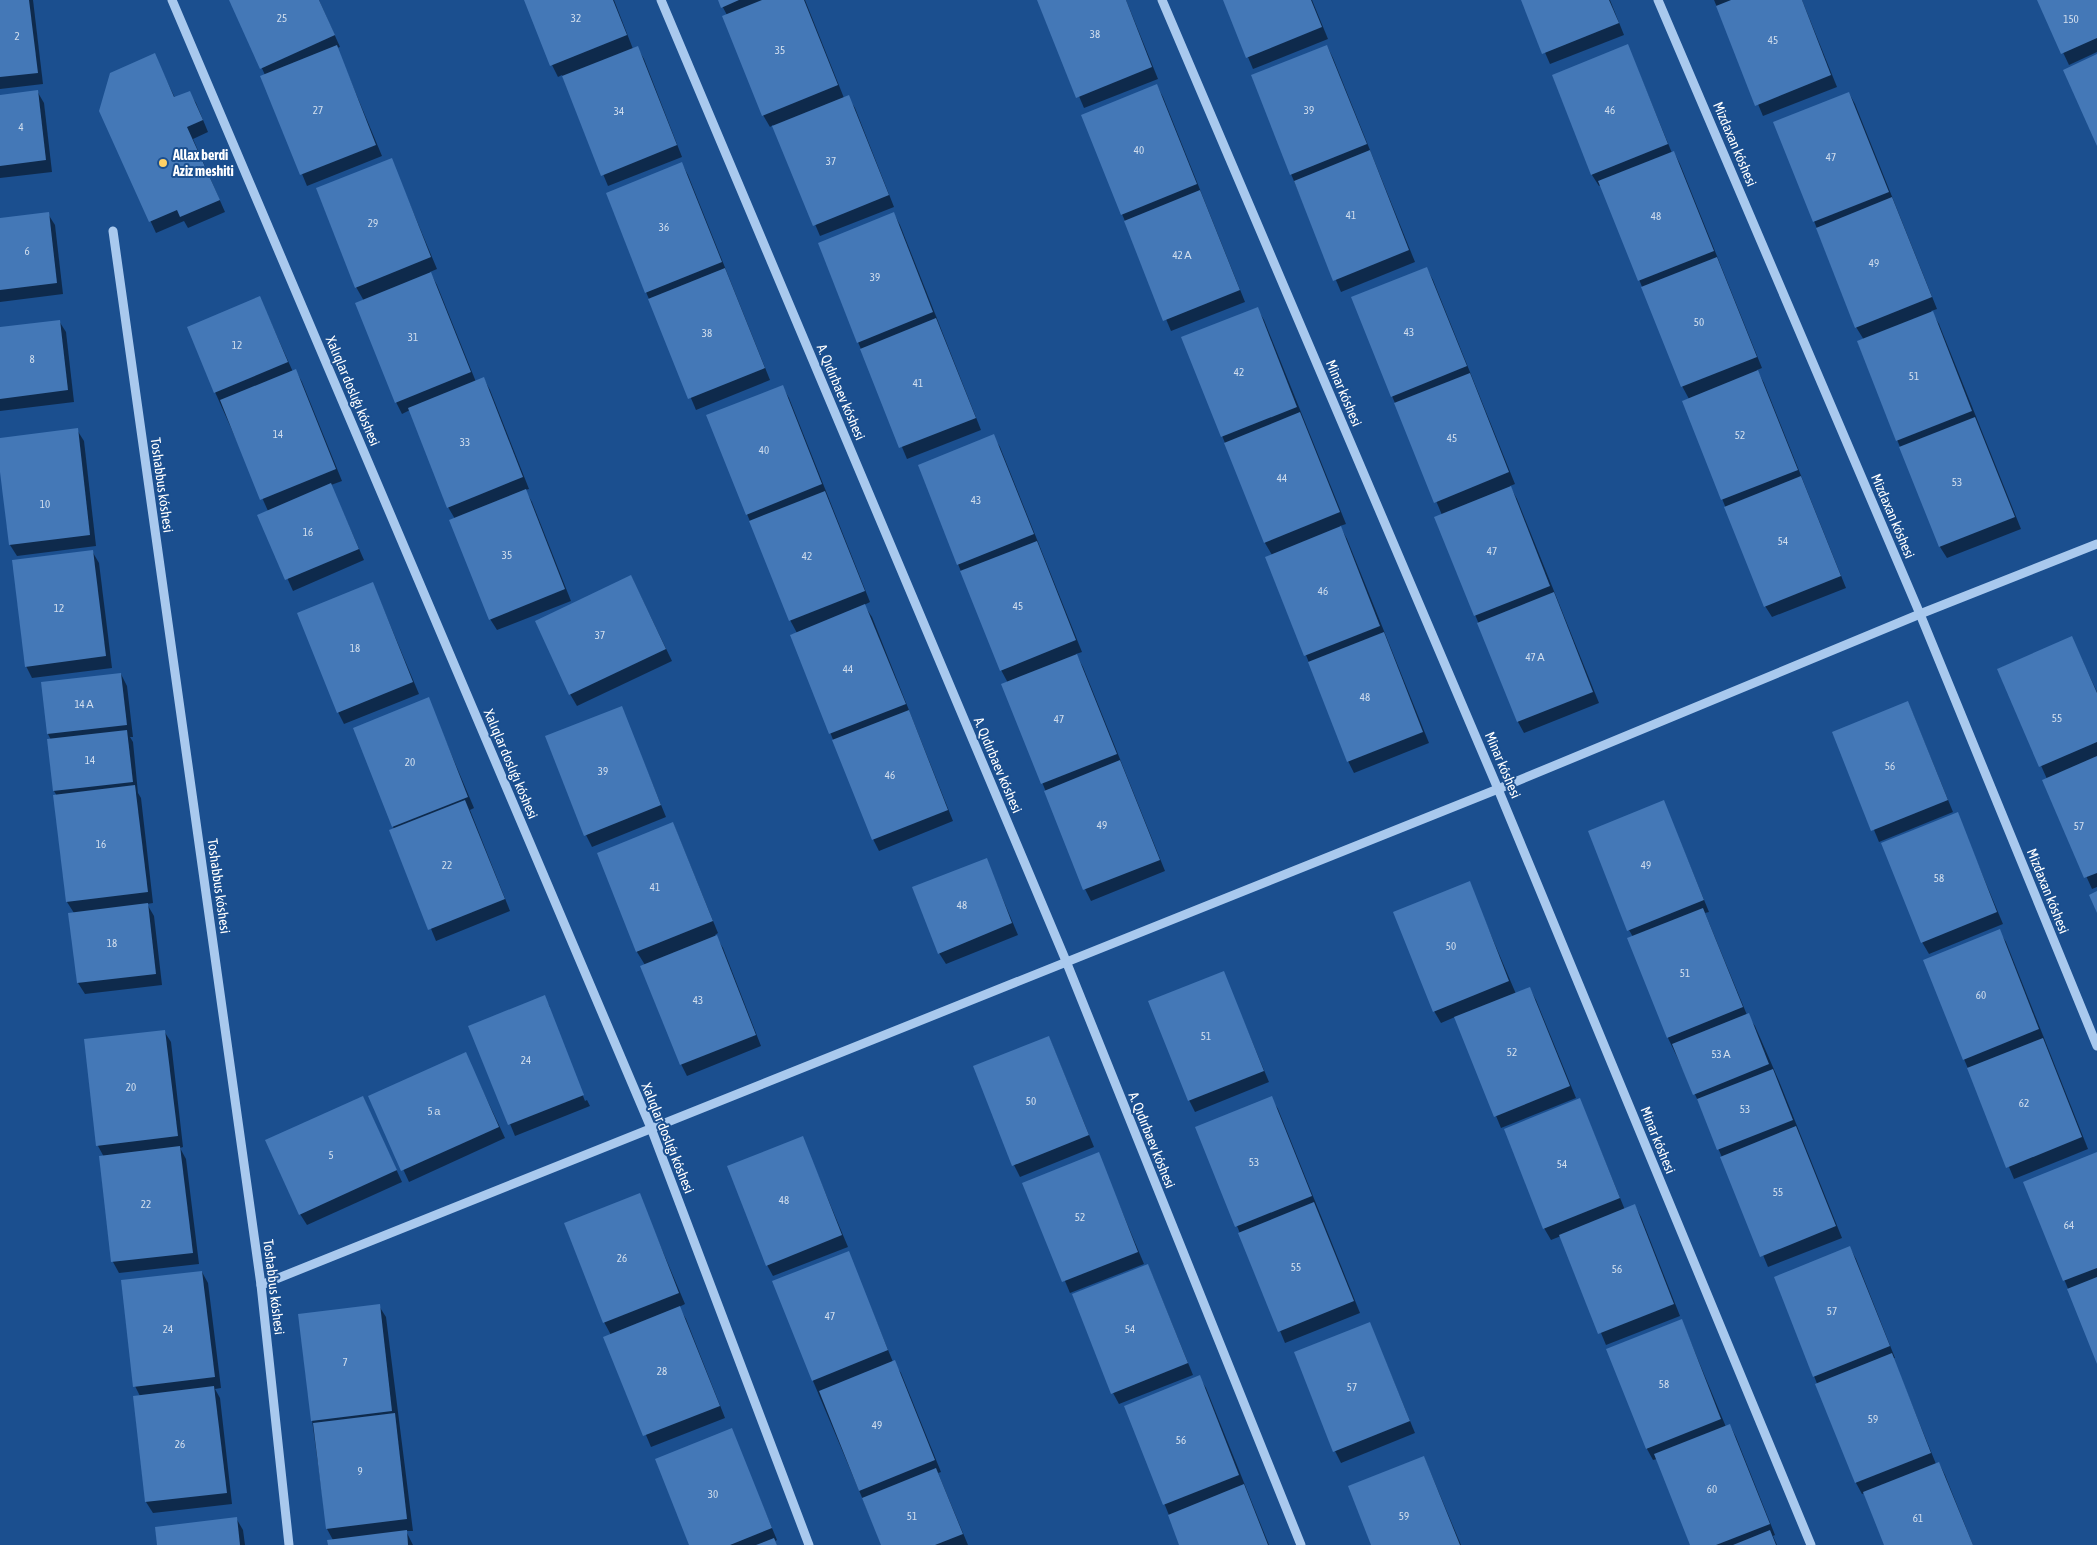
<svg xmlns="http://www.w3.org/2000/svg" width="2097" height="1545" font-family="'Asap Condensed',sans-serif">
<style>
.shadow{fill:#0007}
.building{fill:#4478b7}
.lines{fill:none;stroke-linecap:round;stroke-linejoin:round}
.minor{stroke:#a9c9ee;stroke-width:9}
.poi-dot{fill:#ffd166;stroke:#1b4f8f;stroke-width:2}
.labels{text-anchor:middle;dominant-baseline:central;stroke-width:4;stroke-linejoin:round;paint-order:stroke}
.number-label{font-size:11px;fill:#d0dded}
.street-label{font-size:14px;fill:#fff;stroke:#1b4f8f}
.poi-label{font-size:14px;font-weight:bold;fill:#fff;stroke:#1b4f8f;text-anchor:start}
</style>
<rect width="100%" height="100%" fill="#1b4f8f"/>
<g class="shadow">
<path d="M0 0H33L43 84 0 89Z"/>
<path d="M231 0H319L340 47 337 48 382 156 307 186 262 77 265 75Z"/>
<path d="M526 0H614L633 49 637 47 644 59 682 157 608 186 562 75 558 77 552 65Z"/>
<path d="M719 0H805L844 98 848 97 855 108 894 207 820 236 773 125 770 127 763 115 727 15Z"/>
<path d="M1038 0H1126L1158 79 1084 108Z"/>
<path d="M1224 0H1312L1328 39 1253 69Z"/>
<path d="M1522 0H1610L1624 35 1550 64Z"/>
<path d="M1714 0H1802L1837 87 1763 116Z"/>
<path d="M2038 0H2097V52L2069 65Z"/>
<path d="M1327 46 1333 58 1415 262 1341 292 1291 174Z"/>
<path d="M1628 46 1672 153 1674 152 1680 164 1762 368 1757 370 1764 383 1846 588 1772 617 1765 606 1683 401 1689 399 1682 386 1601 185 1599 186 1592 175 1553 76Z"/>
<path d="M154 54 175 98 189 92 196 103 208 132 193 139 225 212 188 228 184 221 156 233 100 111Z"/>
<path d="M1157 86 1163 97 1245 302 1171 331 1122 214Z"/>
<path d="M37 91 44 103 52 172 0 178V96Z"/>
<path d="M1849 93 1855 104 1937 309 1931 311 1939 324 2021 529 1947 558 1940 547 1858 342 1864 340 1856 327 1814 221Z"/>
<path d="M391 159 437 269 430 272 437 285 476 382 484 379 490 390 529 489 525 490 532 502 571 601 497 630 490 619 455 519 448 507 410 410 402 414 396 402 364 301 356 287Z"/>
<path d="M682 164 688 175 770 380 696 410 646 292Z"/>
<path d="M48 214 55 225 63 294 0 302V220Z"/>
<path d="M894 214 900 225 981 430 907 459 858 342Z"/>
<path d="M1427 269 1433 280 1515 484 1510 486 1517 499 1599 703 1524 733 1518 722 1436 517 1442 515 1392 396Z"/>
<path d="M260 298 293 372 296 371 302 382 342 481 331 485 364 560 293 591 259 515 268 511 215 392Z"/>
<path d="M1257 308 1264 320 1346 524 1340 526 1347 539 1429 743 1354 773 1348 761 1267 557 1272 555 1265 543 1183 338Z"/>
<path d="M59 321 66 332 74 402 0 411V328Z"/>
<path d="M782 386 789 398 870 602 864 605 872 617 953 821 879 851 873 839 791 635 797 633 790 620 747 514Z"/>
<path d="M77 430 84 441 96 546 17 556 10 545 0 462V439Z"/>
<path d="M993 436 1000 447 1082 652 1076 654 1083 667 1165 871 1091 901 1085 889 1003 685 1008 683 1001 670 958 564Z"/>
<path d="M92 551 99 563 112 668 32 678 26 666Z"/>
<path d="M631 576 672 661 577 706 570 694Z"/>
<path d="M373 584 419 694 344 724 338 712Z"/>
<path d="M2072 638 2097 692V887L2092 889 2043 780 2047 779 1998 669Z"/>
<path d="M121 674 127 686 133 737H130L133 742 138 793 141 798 153 903 147 904 154 916 162 985 85 994 78 983 70 914 74 913 67 902 57 796 54 791 51 740 48 734 43 684Z"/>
<path d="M428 699 474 808 470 810 510 911 436 941 391 831 395 830 393 827Z"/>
<path d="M1908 702 1953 812 1879 842 1834 732Z"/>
<path d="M621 707 666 817 592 847 586 835Z"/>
<path d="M1664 802 1709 912 1705 913 1747 1015 1755 1026 1779 1081 1842 1238 1768 1267 1700 1105 1668 1038 1629 939 1633 937 1629 930Z"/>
<path d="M1957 814 2003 924 1929 954 1922 942Z"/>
<path d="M673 823 718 933 715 935 723 948 761 1046 687 1076 681 1064 645 965 637 952 599 853Z"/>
<path d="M986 859 1018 935 946 964 939 953Z"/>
<path d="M1469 883 1516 994 1530 989 1536 1000 1576 1098 1501 1128 1455 1017 1441 1023 1434 1011Z"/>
<path d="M1999 931 2006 942 2088 1149 2014 1179 1964 1059Z"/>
<path d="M1223 972 1269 1082 1195 1112 1189 1100Z"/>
<path d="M544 997 550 1007H548L585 1101 587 1100 590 1106 515 1136 470 1026Z"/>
<path d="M164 1031 171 1042 183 1147 180 1148 186 1159 199 1264 119 1273 113 1262 100 1157H104L98 1146Z"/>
<path d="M1049 1037 1094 1147 1020 1177 1014 1165Z"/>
<path d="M465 1053 505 1138 409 1182 370 1097Z"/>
<path d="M363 1097 402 1182 307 1225 300 1214Z"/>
<path d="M1271 1098 1278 1109 1360 1313 1285 1343 1237 1226Z"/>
<path d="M1580 1100 1625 1210 1635 1206 1641 1217 1680 1316 1606 1345 1561 1236 1551 1240 1544 1228Z"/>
<path d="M802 1137 848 1247 773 1276 767 1265Z"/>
<path d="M2097 1153V1360L2025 1183Z"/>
<path d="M1098 1154 1144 1264 1070 1293 1024 1183Z"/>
<path d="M639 1195 685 1304 679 1307 686 1319 725 1418 651 1447 605 1337 611 1335 604 1322Z"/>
<path d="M1850 1248 1856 1259 1895 1358H1893L1936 1464 1939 1463 1945 1475 1973 1545H1886L1865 1493 1862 1494 1856 1483 1814 1376Z"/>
<path d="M848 1252 893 1362 901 1373 941 1472 938 1473 968 1545H882L813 1381 774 1282Z"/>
<path d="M1148 1265 1193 1375 1119 1404 1113 1393Z"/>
<path d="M202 1272 208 1283 221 1388 215 1389 220 1398 232 1504 153 1513 146 1502 134 1397 140 1396 135 1386Z"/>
<path d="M379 1306 386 1317 413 1531H406L413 1545H329L333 1540 327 1529 312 1420Z"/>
<path d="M1682 1321 1726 1427 1730 1425 1736 1437 1775 1535 1773 1536 1777 1545H1692L1657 1459 1653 1460 1647 1449 1608 1350Z"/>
<path d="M1370 1324 1415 1433 1341 1463 1335 1451Z"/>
<path d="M1199 1377 1206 1388 1269 1545H1181L1125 1406Z"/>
<path d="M731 1430 777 1540 775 1541 777 1545H691Z"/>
<path d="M1424 1457 1461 1545H1373Z"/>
<path d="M236 1518 243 1530 245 1545H158Z"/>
</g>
<g class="building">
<path d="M0 0H29L38 73 0 77Z"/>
<path d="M229 0H319L335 35 260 69Z"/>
<path d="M524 0H613L627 35 550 66Z"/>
<path d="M718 0H739L721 8Z"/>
<path d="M762 0H804L838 85 762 116 722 16Z"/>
<path d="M1037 0H1126L1152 67 1076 98Z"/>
<path d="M1223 0H1311L1322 27 1246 58Z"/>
<path d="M1521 0H1609L1619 23 1542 54Z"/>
<path d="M1731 0H1802L1831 75 1755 106 1716 6Z"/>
<path d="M2037 0H2097V38L2061 54Z"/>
<path d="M1628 44 1668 144 1591 175 1552 75Z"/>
<path d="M337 45 376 145 300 175 260 76Z"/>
<path d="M1327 45 1367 144 1290 175 1251 75Z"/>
<path d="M638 46 677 145 601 176 562 76Z"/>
<path d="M155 53 174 97 190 91 203 120 187 127 220 200 180 217 177 210 149 222 99 111 110 73Z"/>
<path d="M2097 54V146L2063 70Z"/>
<path d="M1157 84 1197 184 1121 215 1081 115Z"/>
<path d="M38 90 46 160 0 166V95Z"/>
<path d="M1849 92 1889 192 1813 222 1773 122Z"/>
<path d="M849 95 889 195 813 226 772 126Z"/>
<path d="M1370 150 1409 250 1333 281 1294 181Z"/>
<path d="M1674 151 1714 251 1638 281 1598 181Z"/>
<path d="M392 158 431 257 355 288 316 188Z"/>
<path d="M682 162 722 262 645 293 606 193Z"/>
<path d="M1200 190 1240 290 1163 321 1124 221Z"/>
<path d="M1892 197 1932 297 1855 328 1816 228Z"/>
<path d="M49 212 57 283 0 290V218Z"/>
<path d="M894 212 933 312 857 343 818 243Z"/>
<path d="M1717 257 1757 357 1681 387 1641 287Z"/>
<path d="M1427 267 1467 366 1391 397 1351 297Z"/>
<path d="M725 268 765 368 688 399 648 299Z"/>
<path d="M431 272 471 372 395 403 355 303Z"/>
<path d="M260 296 288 362 214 393 187 327Z"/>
<path d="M1258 307 1297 407 1221 437 1181 337Z"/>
<path d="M1933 311 1972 411 1896 441 1857 341Z"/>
<path d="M936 318 976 418 899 448 860 349Z"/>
<path d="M60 320 68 390 0 399V327Z"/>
<path d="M296 369 336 469 260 500 220 400Z"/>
<path d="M1758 370 1798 470 1721 500 1682 401Z"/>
<path d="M1470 373 1509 472 1434 503 1394 403Z"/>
<path d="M484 377 523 477 447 508 408 408Z"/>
<path d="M783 385 822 484 746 515 706 415Z"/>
<path d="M1300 412 1340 512 1264 543 1224 443Z"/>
<path d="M1975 417 2015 517 1939 547 1899 447Z"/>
<path d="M78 428 90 535 9 545 0 472V438Z"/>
<path d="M994 434 1034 534 957 565 918 465Z"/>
<path d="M1801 476 1841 576 1764 607 1724 507Z"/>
<path d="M331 483 359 549 285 580 257 515Z"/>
<path d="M1511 486 1550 586 1474 616 1434 517Z"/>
<path d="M526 489 565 589 489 620 449 520Z"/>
<path d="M825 491 865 591 789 621 749 521Z"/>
<path d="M1341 526 1380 626 1304 656 1265 557Z"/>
<path d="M1037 541 1076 640 1000 671 960 571Z"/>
<path d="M93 550 106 656 25 667 12 560Z"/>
<path d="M631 575 666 649 569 695 535 621Z"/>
<path d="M373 582 413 682 337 713 297 613Z"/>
<path d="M1554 592 1593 692 1517 722 1477 623Z"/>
<path d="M865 604 906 704 829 734 790 635Z"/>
<path d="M1384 632 1423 732 1347 762 1308 662Z"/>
<path d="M2072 636 2097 693V742L2039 767 1997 669Z"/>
<path d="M1077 654 1117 754 1041 784 1001 684Z"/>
<path d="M121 673 127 725 47 734 41 682Z"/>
<path d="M429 697 468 797 392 827 353 728Z"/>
<path d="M1908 701 1948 800 1871 831 1832 732Z"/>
<path d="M622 706 661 805 584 836 545 736Z"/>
<path d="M909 710 948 810 872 840 832 740Z"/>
<path d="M127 730 133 782 53 791 47 739Z"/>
<path d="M2097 756V873L2084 878 2042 780Z"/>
<path d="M1120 760 1160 860 1083 890 1044 791Z"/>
<path d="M135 785 148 892 66 902 53 795Z"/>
<path d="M465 800 505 899 428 930 389 830Z"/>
<path d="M1664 800 1704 900 1627 931 1588 831Z"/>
<path d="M1958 812 1997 912 1921 943 1881 843Z"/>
<path d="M673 822 713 921 636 952 597 853Z"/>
<path d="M987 858 1012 923 938 954 912 887Z"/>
<path d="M1470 881 1509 981 1433 1012 1393 912Z"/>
<path d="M2097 891V913L2089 895Z"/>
<path d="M148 903 156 974 77 983 68 913Z"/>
<path d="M1703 908 1743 1007 1667 1038 1627 938Z"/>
<path d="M2000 929 2039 1029 1963 1060 1923 960Z"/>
<path d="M717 935 756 1035 680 1065 640 966Z"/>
<path d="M1224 971 1264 1071 1188 1101 1148 1001Z"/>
<path d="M1530 987 1570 1086 1494 1117 1454 1017Z"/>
<path d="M545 995 584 1095 508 1125 468 1026Z"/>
<path d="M1749 1013 1769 1064 1693 1095 1672 1044Z"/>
<path d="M165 1030 178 1136 96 1146 84 1039Z"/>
<path d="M1049 1036 1089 1135 1012 1166 973 1066Z"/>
<path d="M2043 1038 2082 1137 2006 1168 1967 1068Z"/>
<path d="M466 1052 499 1127 401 1171 368 1096Z"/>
<path d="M1773 1069 1793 1120 1717 1150 1697 1099Z"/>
<path d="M363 1096 397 1170 299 1215 265 1140Z"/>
<path d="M1272 1096 1312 1196 1235 1227 1195 1127Z"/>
<path d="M1580 1098 1620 1198 1543 1229 1504 1129Z"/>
<path d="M1796 1126 1836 1226 1760 1257 1720 1157Z"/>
<path d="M803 1136 842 1235 766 1266 727 1166Z"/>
<path d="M180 1146 193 1253 111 1262 99 1156Z"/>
<path d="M1099 1152 1138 1252 1062 1282 1022 1183Z"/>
<path d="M2097 1152V1268L2063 1281 2023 1182Z"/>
<path d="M640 1193 679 1293 603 1323 564 1223Z"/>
<path d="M1314 1202 1354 1301 1278 1332 1238 1233Z"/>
<path d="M1635 1204 1674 1304 1598 1334 1559 1235Z"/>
<path d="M1850 1246 1890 1346 1813 1377 1774 1277Z"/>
<path d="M849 1251 888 1350 812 1381 772 1281Z"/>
<path d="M1148 1264 1188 1363 1111 1394 1072 1294Z"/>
<path d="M202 1271 215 1377 133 1387 121 1280Z"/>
<path d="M2097 1277V1364L2067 1289Z"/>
<path d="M380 1304 392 1411 311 1421 298 1314Z"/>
<path d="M680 1306 720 1406 643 1436 603 1337Z"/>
<path d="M1682 1319 1721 1419 1646 1449 1606 1349Z"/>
<path d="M1370 1322 1410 1421 1333 1452 1294 1352Z"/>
<path d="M1892 1353 1931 1453 1855 1483 1815 1384Z"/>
<path d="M895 1360 935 1460 859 1491 819 1391Z"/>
<path d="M1200 1375 1239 1475 1163 1505 1124 1406Z"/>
<path d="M214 1386 227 1493 145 1502 133 1396Z"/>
<path d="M395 1413 407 1519 326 1529 313 1423Z"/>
<path d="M1730 1424 1770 1524 1716 1545H1690L1654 1454Z"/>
<path d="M732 1428 772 1528 730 1545H689L655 1459Z"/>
<path d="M1424 1456 1460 1545H1371L1348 1486Z"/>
<path d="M1939 1462 1973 1545H1884L1863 1492Z"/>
<path d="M936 1468 963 1534 935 1545H881L862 1498Z"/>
<path d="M1244 1484 1268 1545H1179L1168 1515Z"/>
<path d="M237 1517 240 1545H157L155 1527Z"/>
<path d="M407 1530 408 1545H328L327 1540Z"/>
<path d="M1770 1530 1776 1545H1733Z"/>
<path d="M774 1538 777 1545H756Z"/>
</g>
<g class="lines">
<g class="minor">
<path d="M172 0 651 1128 809 1545"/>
<path d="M661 0 1066 961 1301 1545"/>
<path d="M1162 0 1498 789 1811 1545"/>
<path d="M1658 0 1920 614 2097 1046"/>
<path d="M113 231 261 1285 289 1545"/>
<path d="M261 1285 1498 789 1920 614 2097 544"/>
</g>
</g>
<circle class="poi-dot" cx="163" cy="163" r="5"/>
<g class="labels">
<g class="number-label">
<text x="282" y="18">25</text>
<text x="576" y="18">32</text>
<text x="2071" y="19">150</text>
<text x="1095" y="34">38</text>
<text x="17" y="36">2</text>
<text x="1773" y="40">45</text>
<text x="780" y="50">35</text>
<text x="318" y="110">27</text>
<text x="1309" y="110">39</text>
<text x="1610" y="110">46</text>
<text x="619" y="111">34</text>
<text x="21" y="127">4</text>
<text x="1139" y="150">40</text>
<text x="1831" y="157">47</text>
<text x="831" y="161">37</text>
<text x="1351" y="215">41</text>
<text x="1656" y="216">48</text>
<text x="373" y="223">29</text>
<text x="664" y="227">36</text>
<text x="27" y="251">6</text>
<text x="1182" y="255">42 А</text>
<text x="1874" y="263">49</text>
<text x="875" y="277">39</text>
<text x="1699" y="322">50</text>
<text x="1409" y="332">43</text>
<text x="707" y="333">38</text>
<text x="413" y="337">31</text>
<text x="237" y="345">12</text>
<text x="32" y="359">8</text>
<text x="1239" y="372">42</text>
<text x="1914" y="376">51</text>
<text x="918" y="383">41</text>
<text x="278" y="434">14</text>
<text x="1740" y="435">52</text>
<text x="1452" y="438">45</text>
<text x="465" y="442">33</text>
<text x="764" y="450">40</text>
<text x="1282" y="478">44</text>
<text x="1957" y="482">53</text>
<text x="976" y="500">43</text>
<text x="45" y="504">10</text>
<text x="308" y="532">16</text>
<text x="1783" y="541">54</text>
<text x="1492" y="551">47</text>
<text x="507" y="555">35</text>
<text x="807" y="556">42</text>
<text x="1323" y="591">46</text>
<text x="1018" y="606">45</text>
<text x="59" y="608">12</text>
<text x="600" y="635">37</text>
<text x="355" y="648">18</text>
<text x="1535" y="657">47 А</text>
<text x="848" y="669">44</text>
<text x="1365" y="697">48</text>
<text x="84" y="704">14 А</text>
<text x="2057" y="718">55</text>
<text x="1059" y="719">47</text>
<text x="90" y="760">14</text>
<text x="410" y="762">20</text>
<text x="1890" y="766">56</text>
<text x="603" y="771">39</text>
<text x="890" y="775">46</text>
<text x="1102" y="825">49</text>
<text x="2079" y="826">57</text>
<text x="101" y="844">16</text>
<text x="447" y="865">22</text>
<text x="1646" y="865">49</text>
<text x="1939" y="878">58</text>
<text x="655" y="887">41</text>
<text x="962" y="905">48</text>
<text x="112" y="943">18</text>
<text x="1451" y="946">50</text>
<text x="1685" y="973">51</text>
<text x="1981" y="995">60</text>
<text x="698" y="1000">43</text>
<text x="1206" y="1036">51</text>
<text x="1512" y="1052">52</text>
<text x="1721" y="1054">53 А</text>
<text x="526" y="1060">24</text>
<text x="131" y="1087">20</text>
<text x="1031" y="1101">50</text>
<text x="2024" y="1103">62</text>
<text x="1745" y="1109">53</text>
<text x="434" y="1111">5 а</text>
<text x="331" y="1155">5</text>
<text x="1254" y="1162">53</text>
<text x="1562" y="1164">54</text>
<text x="1778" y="1192">55</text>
<text x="784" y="1200">48</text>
<text x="146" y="1204">22</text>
<text x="1080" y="1217">52</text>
<text x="2069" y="1225">64</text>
<text x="622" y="1258">26</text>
<text x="1296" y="1267">55</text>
<text x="1617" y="1269">56</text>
<text x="1832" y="1311">57</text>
<text x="830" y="1316">47</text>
<text x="168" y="1329">24</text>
<text x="1130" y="1329">54</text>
<text x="345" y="1362">7</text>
<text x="662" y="1371">28</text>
<text x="1664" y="1384">58</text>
<text x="1352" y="1387">57</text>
<text x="1873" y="1419">59</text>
<text x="877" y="1425">49</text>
<text x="1181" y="1440">56</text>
<text x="180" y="1444">26</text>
<text x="360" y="1471">9</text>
<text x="1712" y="1489">60</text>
<text x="713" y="1494">30</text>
<text x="912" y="1516">51</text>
<text x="1404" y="1516">59</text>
<text x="1918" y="1518">61</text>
</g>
<g class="street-label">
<text transform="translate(1735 144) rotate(67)">Mizdaxan kóshesi</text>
<text transform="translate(353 391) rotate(67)">Xalıqlar doslıǵı kóshesi</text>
<text transform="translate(841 392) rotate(67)">A. Qıdırbaev kóshesi</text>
<text transform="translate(1344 393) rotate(67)">Minar kóshesi</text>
<text transform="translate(162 485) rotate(82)">Toshabbus kóshesi</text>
<text transform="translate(1893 516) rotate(67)">Mizdaxan kóshesi</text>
<text transform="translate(511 764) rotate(67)">Xalıqlar doslıǵı kóshesi</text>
<text transform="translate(998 765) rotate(67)">A. Qıdırbaev kóshesi</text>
<text transform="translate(1503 765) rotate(67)">Minar kóshesi</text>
<text transform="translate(219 886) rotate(82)">Toshabbus kóshesi</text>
<text transform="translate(2048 891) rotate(68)">Mizdaxan kóshesi</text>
<text transform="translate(668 1138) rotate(68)">Xalıqlar doslıǵı kóshesi</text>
<text transform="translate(1152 1140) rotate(68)">A. Qıdırbaev kóshesi</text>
<text transform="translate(1658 1140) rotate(68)">Minar kóshesi</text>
<text transform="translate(274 1287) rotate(83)">Toshabbus kóshesi</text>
</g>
<g class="poi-label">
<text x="173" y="155">Allax berdi<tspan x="173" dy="16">Aziz meshiti</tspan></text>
</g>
</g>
</svg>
